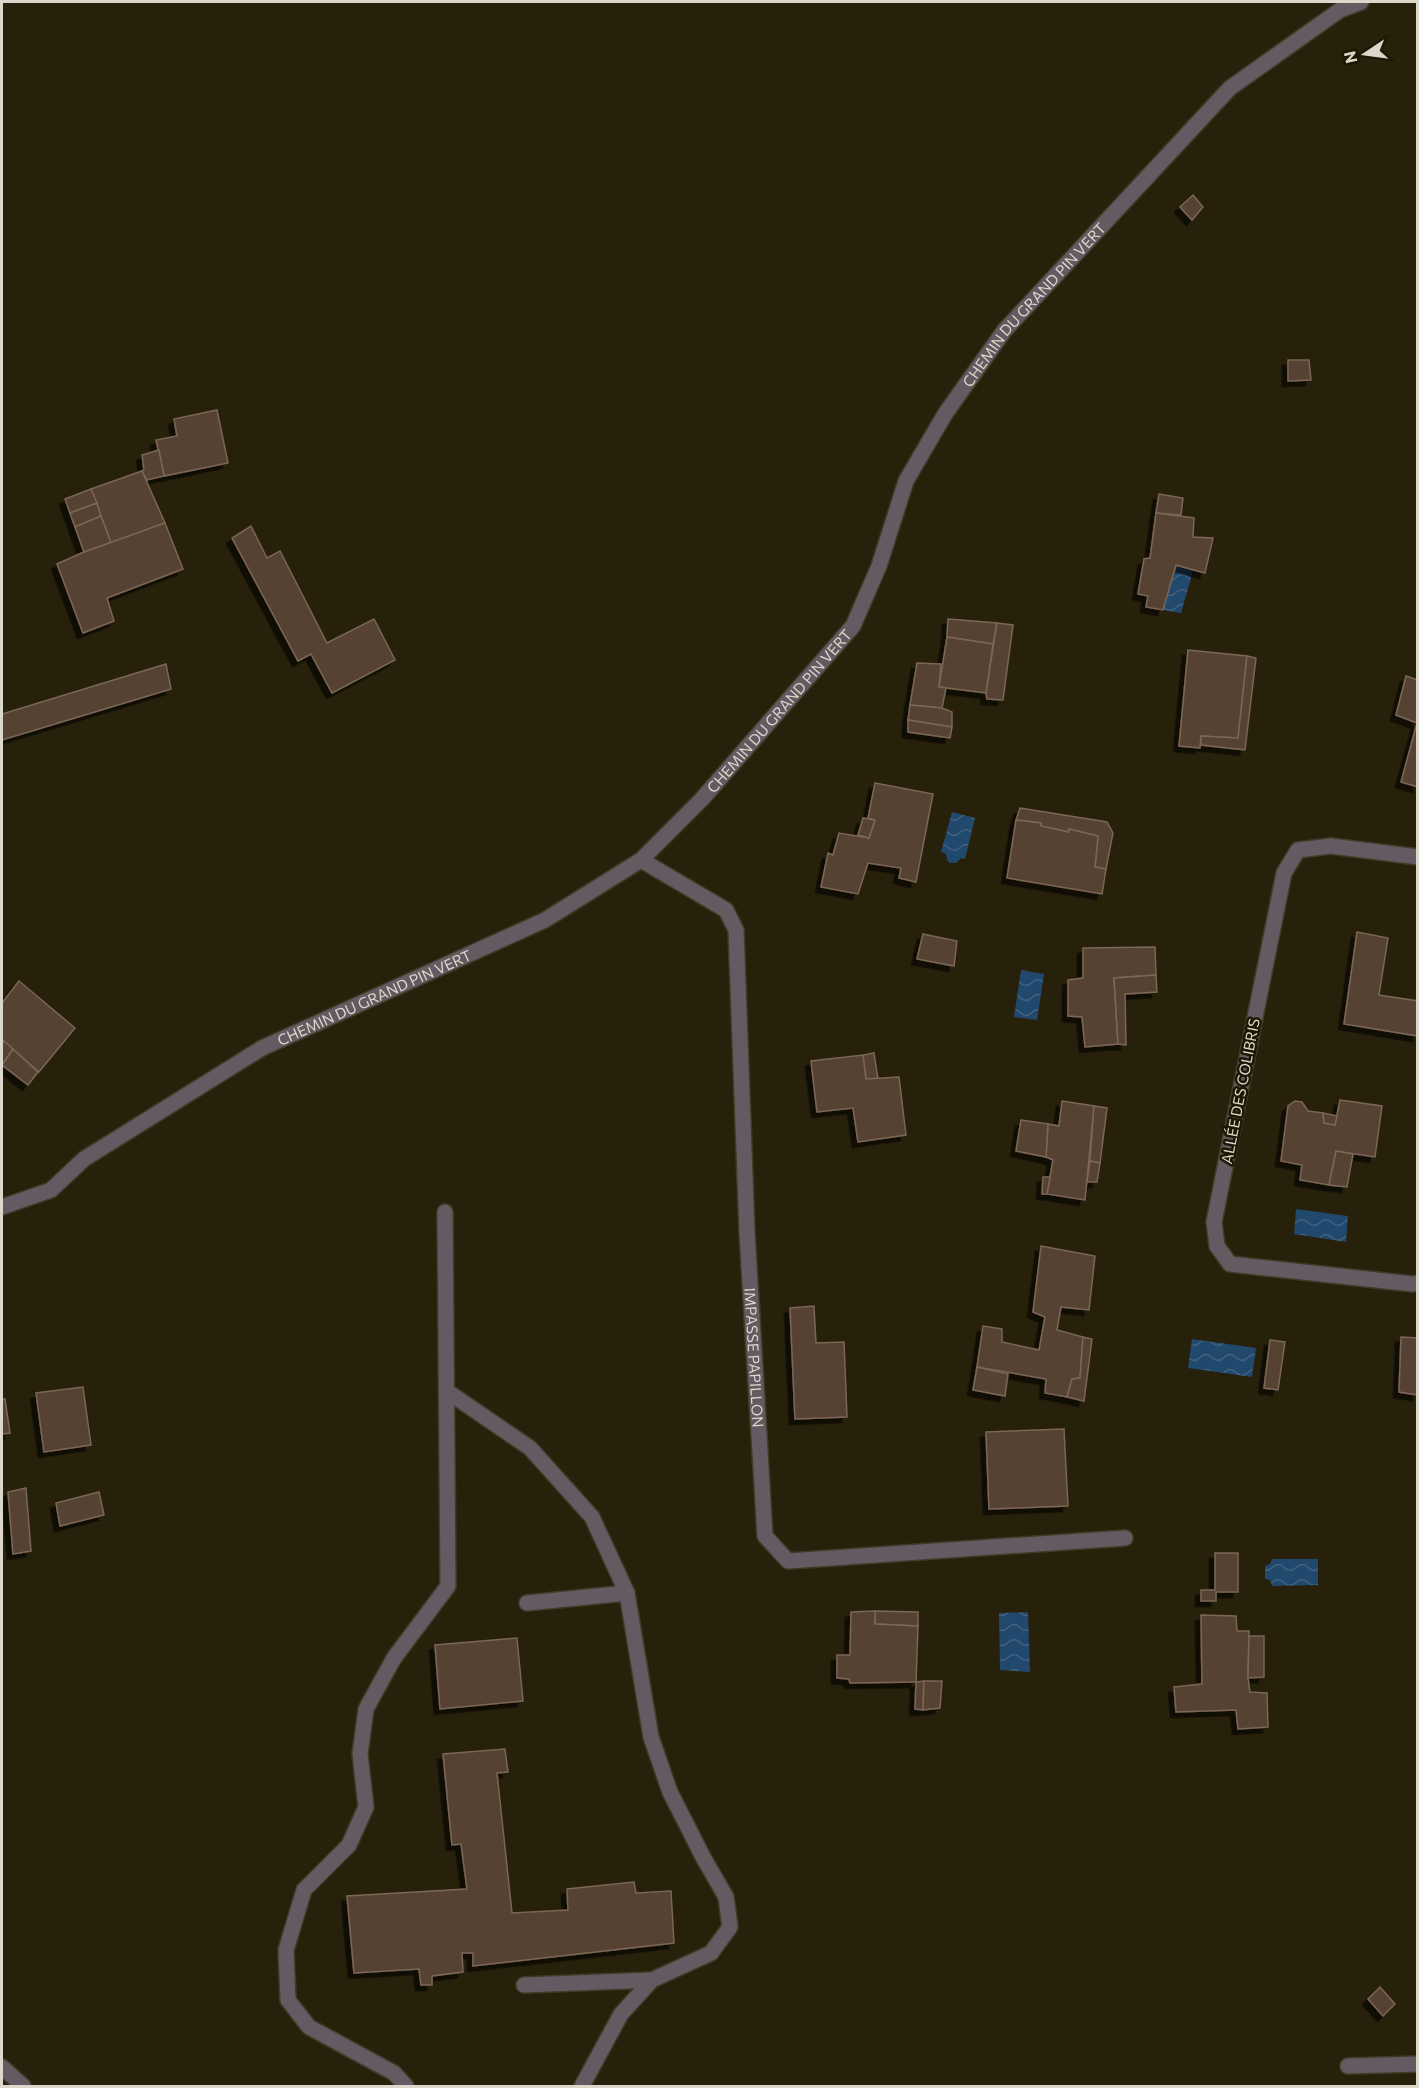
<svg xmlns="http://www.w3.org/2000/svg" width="1419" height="2088" font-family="Commissioner,sans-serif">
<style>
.water{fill:url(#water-waves)}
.building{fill:#554233;stroke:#7b6656;stroke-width:1.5;filter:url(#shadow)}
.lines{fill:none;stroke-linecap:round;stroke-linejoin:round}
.service-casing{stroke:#403a26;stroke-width:18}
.minor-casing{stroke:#403a26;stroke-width:18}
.tertiary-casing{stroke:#403a26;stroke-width:18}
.service{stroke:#635a62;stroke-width:15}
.minor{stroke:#635a62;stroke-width:15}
.tertiary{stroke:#635a62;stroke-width:15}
.labels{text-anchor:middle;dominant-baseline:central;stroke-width:5;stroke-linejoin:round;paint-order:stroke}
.street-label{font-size:15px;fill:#dbd7ca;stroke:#1d1703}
</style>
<defs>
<pattern id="water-waves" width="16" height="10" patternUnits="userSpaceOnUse" patternTransform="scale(1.5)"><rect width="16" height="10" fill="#21486d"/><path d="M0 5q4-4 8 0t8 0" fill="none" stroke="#416280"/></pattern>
<filter id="shadow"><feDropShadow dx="-5.5" dy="5.5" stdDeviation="0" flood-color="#0009"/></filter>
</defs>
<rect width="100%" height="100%" fill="#27200b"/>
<g class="water">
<path d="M1176 565 1193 571 1181 613 1163 610Z"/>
<path d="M952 812 975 818 965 859 961 858 956 863H950L947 860 946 854 941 852Z"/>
<path d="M1021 970 1044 974 1037 1020 1014 1017Z"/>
<path d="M1296 1209 1348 1216 1346 1242 1294 1234Z"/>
<path d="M1192 1339 1256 1348 1252 1377 1188 1368Z"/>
<path d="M1272 1559H1318V1585L1272 1586 1270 1580 1265 1579V1566L1270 1564Z"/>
<path d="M1028 1612 1030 1672 1000 1670 999 1613Z"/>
</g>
<g class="building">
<path d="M1193 195 1203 207 1192 220 1180 207Z"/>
<path d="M1288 360H1309L1311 380 1288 381Z"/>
<path d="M217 410 228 463 164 476 156 440 177 436 174 419Z"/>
<path d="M159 450 164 476 147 480 142 471 144 470 142 455Z"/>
<path d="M142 471 165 523 111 543 91 489Z"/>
<path d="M91 489 97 503 70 513 65 499Z"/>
<path d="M1159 494 1183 498 1181 515 1156 513Z"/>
<path d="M97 503 101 516 75 527 70 513Z"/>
<path d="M1156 513 1194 518 1193 537 1213 538 1205 573 1176 565 1163 610 1146 607 1148 596 1138 594 1144 559 1150 558Z"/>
<path d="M101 516 111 543 84 552 75 527Z"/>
<path d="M165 523 183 569 107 598 114 621 83 633 57 564 84 552Z"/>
<path d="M251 526 267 558 280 551 327 643 374 619 395 660 332 693 311 654 298 661 232 538Z"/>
<path d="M948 619 997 623 993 644 947 637Z"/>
<path d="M997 623 1013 625 1003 700 987 699 986 693Z"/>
<path d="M947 637 993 644 986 693 939 687Z"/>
<path d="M1188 650 1247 656 1238 738 1201 736 1200 748 1179 746Z"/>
<path d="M1247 656 1256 658 1245 750 1201 745V736L1238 738Z"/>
<path d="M917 663 941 664 939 687 946 688 942 708 910 705Z"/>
<path d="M166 664 171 689 2 740V714Z"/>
<path d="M1406 676 1418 680V787L1401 782 1417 723 1396 715Z"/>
<path d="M910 705 942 708 952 712V727L908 720Z"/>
<path d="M908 720 952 727 950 738 908 732Z"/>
<path d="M875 783 933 794 916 882 899 878 901 868 868 863 858 894 821 887 828 853 833 855 839 833 869 838 875 820 868 818Z"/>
<path d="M1020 808 1107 822 1113 833 1106 869 1095 867 1098 836 1069 829V832L1041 826V823L1016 820Z"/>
<path d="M863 818 875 820 869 838 858 835Z"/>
<path d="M1016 820 1041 823V826L1069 832V829L1098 836 1095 867 1106 869 1102 894 1007 878Z"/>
<path d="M1357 932 1388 938 1379 995 1418 1001V1036L1344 1024Z"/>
<path d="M923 934 957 941 954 966 917 959Z"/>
<path d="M1155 947 1156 975 1114 978 1118 1044 1085 1047 1082 1017 1068 1016V980L1083 978V948Z"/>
<path d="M1156 975 1157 992 1125 994 1126 1045 1118 1044 1114 978Z"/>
<path d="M19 981 75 1028 39 1072 2 1040V1003Z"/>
<path d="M4 1041 13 1049 2 1065V1044Z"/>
<path d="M13 1049 38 1072 28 1085 2 1065Z"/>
<path d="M874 1053 878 1079H866L863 1055Z"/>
<path d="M863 1055 866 1079 899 1077 906 1135 858 1142 853 1108 817 1112 811 1061Z"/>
<path d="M1340 1100 1382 1106 1375 1157 1336 1151 1329 1185 1300 1180 1302 1165 1281 1161 1288 1106 1295 1101 1302 1102 1308 1111 1323 1113 1324 1123 1335 1125Z"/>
<path d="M1062 1101 1094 1106 1085 1200 1047 1194 1053 1160 1046 1157 1048 1124 1059 1126Z"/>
<path d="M1094 1106 1107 1108 1100 1163 1090 1161Z"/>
<path d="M1323 1113 1337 1116 1335 1125 1324 1123Z"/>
<path d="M1021 1120 1048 1124 1046 1157 1016 1151Z"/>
<path d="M1336 1151 1353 1154 1347 1187 1329 1185Z"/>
<path d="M1090 1161 1100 1163 1097 1182H1087Z"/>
<path d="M1043 1177H1050L1047 1194H1042Z"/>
<path d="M1041 1246 1095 1256 1089 1310 1061 1307 1057 1330 1083 1337 1080 1378 1072 1379 1067 1397 1045 1393 1046 1379 977 1367 983 1326 1002 1329V1342L1039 1350 1045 1317 1033 1312Z"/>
<path d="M814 1306 816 1343 844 1342 847 1417 795 1419 790 1308Z"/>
<path d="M1083 1337 1092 1339 1084 1401 1067 1397 1072 1379 1080 1378Z"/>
<path d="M1401 1337 1418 1338V1395L1399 1392Z"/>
<path d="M1270 1340 1285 1342 1278 1390 1264 1388Z"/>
<path d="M977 1367 1008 1374 1005 1396 973 1390Z"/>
<path d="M83 1387 91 1445 44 1452 36 1393Z"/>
<path d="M2 1399H5L10 1433 2 1434Z"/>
<path d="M1064 1429 1068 1506 989 1509 986 1432Z"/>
<path d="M26 1488 31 1551 13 1554 8 1492Z"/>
<path d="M99 1492 104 1515 60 1526 56 1503Z"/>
<path d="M1215 1553H1238V1592H1216V1601H1201V1590H1215Z"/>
<path d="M875 1611 918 1612V1626L875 1624Z"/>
<path d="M875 1611V1624L918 1626 916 1682 850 1683 849 1679 837 1678V1655H850L851 1612Z"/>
<path d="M1201 1615 1236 1616 1237 1631H1249L1248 1678 1250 1692 1267 1693 1268 1727 1238 1729 1236 1710 1176 1712 1174 1687 1202 1684Z"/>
<path d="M1249 1636H1264V1677L1248 1678Z"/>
<path d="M517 1638 523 1701 440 1709 435 1645Z"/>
<path d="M924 1681 923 1710 915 1709 916 1682Z"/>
<path d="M924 1681H942L940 1708 923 1710Z"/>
<path d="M505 1749 508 1772 497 1773 512 1913 568 1910 567 1889 634 1882 636 1893 671 1891 674 1943 473 1966V1953H462L463 1972 432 1976V1985H421L419 1969 354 1973 347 1896 467 1889 461 1844 452 1845 443 1754Z"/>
<path d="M1380 1987 1395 2004 1383 2016 1368 1999Z"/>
</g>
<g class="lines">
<defs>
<g id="service">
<path id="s1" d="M641 860 726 910 736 930 747 1232 765 1536 788 1561 1125 1538"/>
<path d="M448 1392 530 1448 592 1517 627 1593 651 1737 670 1792 703 1857 726 1897 730 1927 711 1953 652 1980 621 2014 582 2086"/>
<path d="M527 1603 627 1593"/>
<path d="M524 1985 652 1980"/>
<path d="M1348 2066 1418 2064"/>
<path d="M406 2086 394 2073 309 2027 288 2000 286 1950 304 1890 349 1845 366 1807 360 1754 366 1709 394 1658 448 1586 445 1212"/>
</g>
<g id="minor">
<path d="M1418 857 1331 846 1298 850 1284 873 1214 1222 1217 1246 1230 1264 1413 1284 1418 1283"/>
<path id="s2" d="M2 1207 51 1190 84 1159 262 1048 545 920 641 860 702 799 853 626 879 566 906 481 945 414 1004 331 1230 88 1340 10 1361 2"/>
</g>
<path id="tertiary" d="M2 2067 23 2086"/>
</defs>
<use href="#service" class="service-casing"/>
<use href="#minor" class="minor-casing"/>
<use href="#tertiary" class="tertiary-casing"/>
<use href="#service" class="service"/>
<use href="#minor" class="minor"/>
<use href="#tertiary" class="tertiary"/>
</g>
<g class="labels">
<g class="street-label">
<text stroke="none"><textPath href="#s2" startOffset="1420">CHEMIN DU GRAND PIN VERT</textPath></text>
<text stroke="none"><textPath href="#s2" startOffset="934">CHEMIN DU GRAND PIN VERT</textPath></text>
<text stroke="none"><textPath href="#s2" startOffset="430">CHEMIN DU GRAND PIN VERT</textPath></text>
<text transform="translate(1240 1091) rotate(-79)">ALLÉE DES COLIBRIS</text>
<text stroke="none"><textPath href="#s1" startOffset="549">IMPASSE PAPILLON</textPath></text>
</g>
</g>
<rect width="1419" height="2088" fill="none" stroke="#dbd7ca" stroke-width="6"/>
<g transform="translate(1365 54) rotate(257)" stroke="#1d1703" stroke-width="4.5" paint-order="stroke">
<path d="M0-4.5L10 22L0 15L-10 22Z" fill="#dbd7ca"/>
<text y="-9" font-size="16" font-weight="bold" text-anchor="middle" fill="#dbd7ca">N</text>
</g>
</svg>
